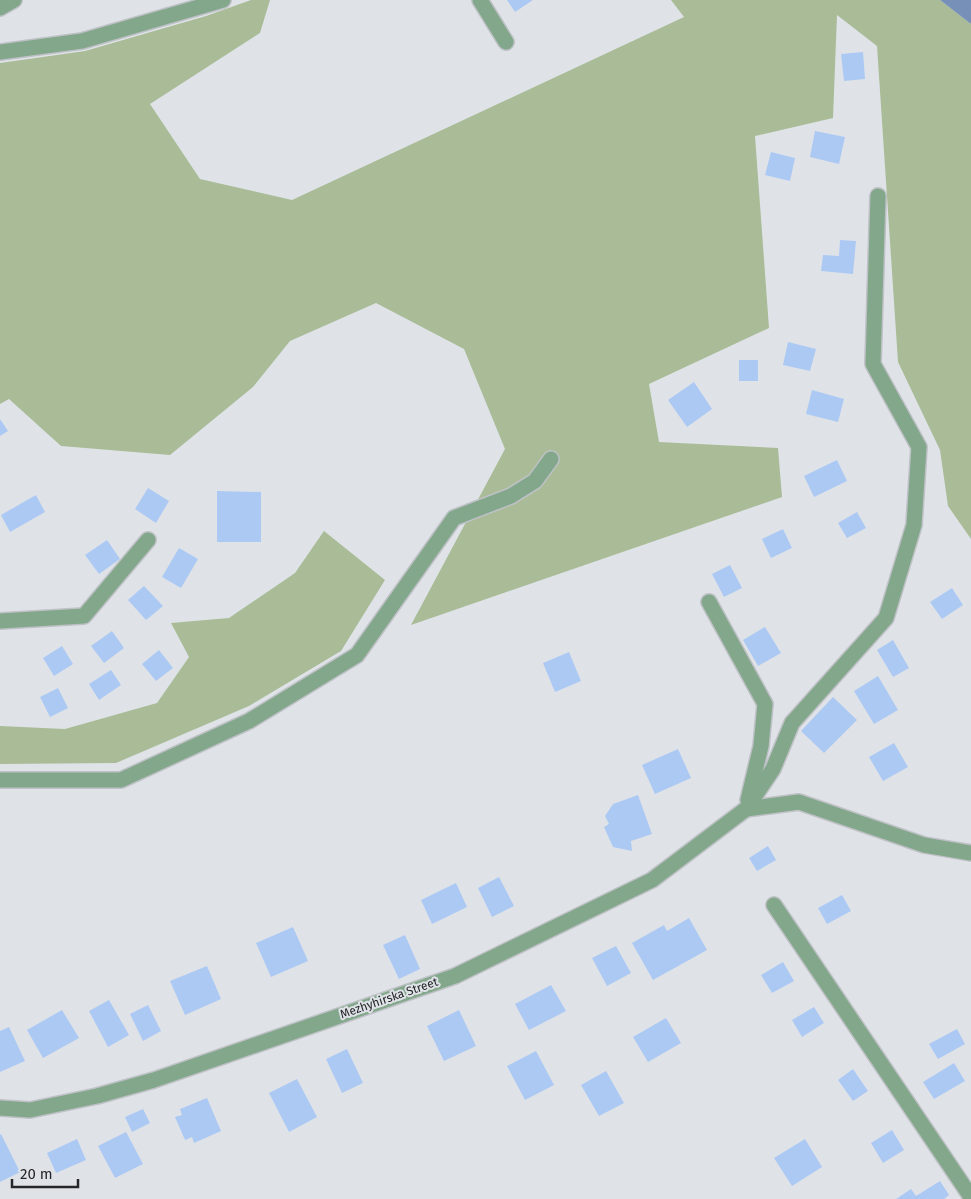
<svg xmlns="http://www.w3.org/2000/svg" width="971" height="1199" font-family="'Fira Sans',sans-serif">
<style>
.green{fill:#a9bc97}
.water{fill:#7690b8}
.building{fill:#acc9f4}
.lines{fill:none;stroke-linecap:round;stroke-linejoin:round}
.minor-casing{stroke:#bec1c5;stroke-width:18}
.minor{stroke:#83a78a;stroke-width:15}
.labels{text-anchor:middle;dominant-baseline:central;stroke-width:4;stroke-linejoin:round;paint-order:stroke}
.street-label{font-size:12px;fill:#252628;stroke:#dfe3e8}
</style>
<rect width="100%" height="100%" fill="#dfe3e8"/>
<g class="green">
<path d="M251 0H270L260 33 150 104 200 179 292 200 684 17 671 0H940L971 24V539L948 506 940 450 898 362 877 46 837 15 833 118 755 136 769 328 649 384 659 442 778 448 782 497 411 625 505 449 464 349 376 303 290 341 253 387 170 455 61 446 9 399 0 404V63L85 51 206 16Z"/>
<path d="M324 531 385 580 341 651 249 706 116 763 0 764V726L65 729 157 703 189 657 171 623 229 618 295 573Z"/>
</g>
<path class="water" d="M940 0H971V24Z"/>
<g class="building">
<path d="M507 0H533L515 12Z"/>
<path d="M863 52 865 79 844 81 841 54Z"/>
<path d="M815 131 845 137 839 164 810 157Z"/>
<path d="M771 152 795 158 790 181 765 175Z"/>
<path d="M840 240 856 241 853 274 821 271 823 255 839 256Z"/>
<path d="M788 342 816 349 810 371 783 365Z"/>
<rect x="739" y="360" width="19" height="21"/>
<path d="M694 382 712 409 687 427 668 400Z"/>
<path d="M812 390 844 399 838 422 806 414Z"/>
<path d="M0 419 8 431 0 436Z"/>
<path d="M837 460 847 481 814 497 804 476Z"/>
<path d="M148 488 169 501 156 523 135 509Z"/>
<path d="M217 491 261 492V542H217Z"/>
<path d="M36 495 45 512 10 532 1 515Z"/>
<path d="M857 512 866 528 847 538 838 523Z"/>
<path d="M783 529 792 548 771 558 762 539Z"/>
<path d="M107 540 120 559 99 574 85 555Z"/>
<path d="M179 548 198 559 181 588 162 577Z"/>
<path d="M730 565 742 588 724 597 712 574Z"/>
<path d="M144 586 163 606 146 620 128 600Z"/>
<path d="M952 588 963 605 942 619 930 602Z"/>
<path d="M765 627 781 653 758 666 743 640Z"/>
<path d="M112 631 124 648 104 663 91 646Z"/>
<path d="M893 640 909 668 893 677 877 650Z"/>
<path d="M62 646 73 664 54 676 43 658Z"/>
<path d="M159 650 173 668 156 681 142 664Z"/>
<path d="M569 652 581 681 555 692 543 663Z"/>
<path d="M111 670 121 685 99 700 89 684Z"/>
<path d="M878 676 898 710 874 724 854 691Z"/>
<path d="M58 688 68 708 50 717 40 697Z"/>
<path d="M833 697 857 720 824 753 801 731Z"/>
<path d="M894 743 908 767 883 781 869 757Z"/>
<path d="M678 749 691 778 655 794 642 765Z"/>
<path d="M638 795 652 834 631 841 632 851 613 847 604 827 609 824 605 816 613 804Z"/>
<path d="M768 846 776 860 757 871 749 858Z"/>
<path d="M499 877 514 906 492 917 478 888Z"/>
<path d="M456 883 467 907 432 924 421 900Z"/>
<path d="M842 895 851 911 827 924 818 908Z"/>
<path d="M689 918 707 950 653 980 632 943 664 925 667 931Z"/>
<path d="M293 927 308 961 271 977 256 943Z"/>
<path d="M405 935 420 969 399 979 383 945Z"/>
<path d="M616 946 631 973 607 986 592 958Z"/>
<path d="M783 962 794 981 772 993 761 975Z"/>
<path d="M207 966 221 999 185 1015 170 981Z"/>
<path d="M551 985 566 1011 529 1030 515 1004Z"/>
<path d="M109 1000 129 1035 108 1047 89 1011Z"/>
<path d="M148 1005 161 1031 143 1041 130 1014Z"/>
<path d="M814 1007 824 1023 802 1037 792 1020Z"/>
<path d="M62 1010 79 1038 43 1058 27 1030Z"/>
<path d="M459 1010 476 1046 444 1061 427 1026Z"/>
<path d="M666 1018 681 1043 648 1062 633 1037Z"/>
<path d="M9 1027 25 1061 0 1072V1031Z"/>
<path d="M957 1029 965 1044 938 1059 929 1044Z"/>
<path d="M347 1049 363 1083 342 1093 326 1059Z"/>
<path d="M536 1051 554 1085 525 1100 507 1066Z"/>
<path d="M954 1063 965 1081 934 1099 923 1082Z"/>
<path d="M853 1069 868 1091 853 1101 838 1080Z"/>
<path d="M606 1071 624 1103 599 1116 581 1085Z"/>
<path d="M297 1079 317 1117 289 1132 269 1093Z"/>
<path d="M207 1098 221 1131 194 1143 192 1137 185 1140 175 1117 182 1115 180 1109Z"/>
<path d="M143 1109 150 1123 132 1132 125 1117Z"/>
<path d="M892 1130 904 1150 883 1163 871 1143Z"/>
<path d="M126 1132 143 1164 115 1178 98 1146Z"/>
<path d="M1 1134 20 1172 0 1182V1135Z"/>
<path d="M77 1139 86 1160 56 1173 47 1153Z"/>
<path d="M805 1139 822 1167 792 1186 774 1158Z"/>
<path d="M940 1181 949 1195 944 1199H896L911 1189 916 1196Z"/>
</g>
<g class="lines">
<defs>
<g id="minor">
<path d="M480 0 506 42"/>
<path d="M0 8 14 0"/>
<path d="M0 52 82 41 223 0"/>
<path d="M709 602 765 704 761 746 748 800"/>
<path d="M0 621 84 616 148 540"/>
<path d="M0 780H121L249 721 357 655 454 518 511 496 535 481 551 459"/>
<path d="M746 809 799 802 924 845 971 853"/>
<path d="M774 905 971 1197"/>
<path d="M0 1108 30 1110 97 1096 154 1080 455 976 652 880 746 809 773 769 792 723 886 618 914 525 919 447 873 364 878 196"/>
</g>
</defs>
<use href="#minor" class="minor-casing"/>
<use href="#minor" class="minor"/>
</g>
<g class="labels">
<g class="street-label">
<text transform="translate(389 998) rotate(-19)">Mezhyhirska Street</text>
</g>
</g>
<path d="M12 1179v8h66v-8" fill="none" stroke="#252628" stroke-width="2.5"/>
<text x="20" y="1179" font-size="15" fill="#252628" stroke="#dfe3e8" stroke-width="4" paint-order="stroke">20 m</text>
</svg>
